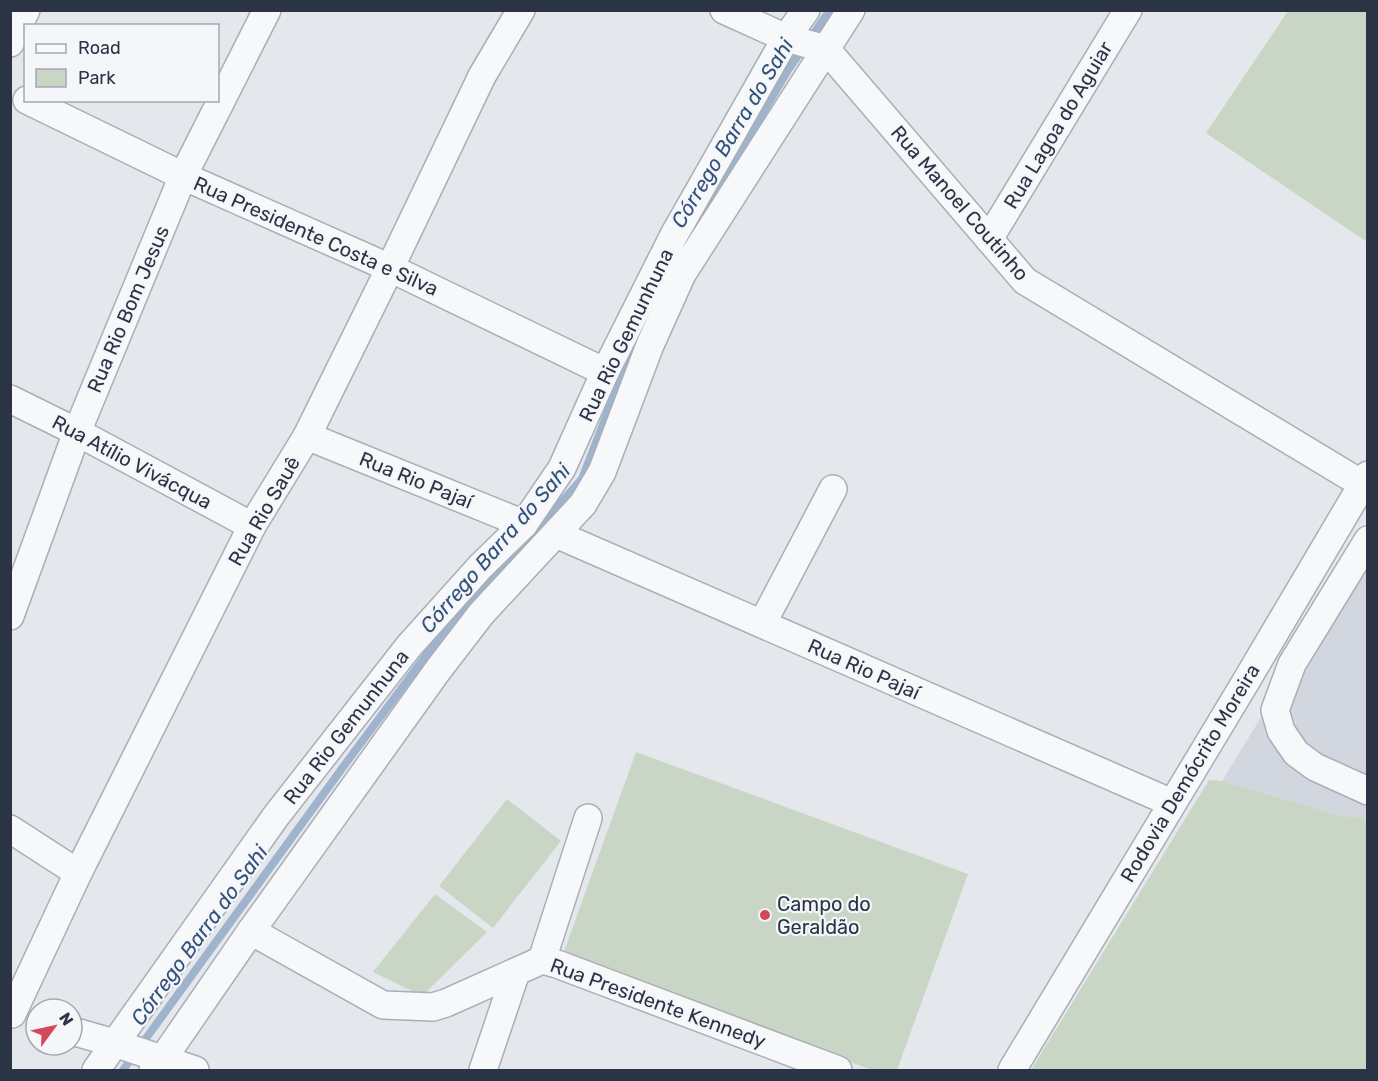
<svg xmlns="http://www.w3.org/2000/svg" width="1378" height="1081" font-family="Rubik,sans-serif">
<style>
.built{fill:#d2d6de}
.green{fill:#c9d6c5}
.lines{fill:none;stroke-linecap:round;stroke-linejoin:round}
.stream{stroke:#9fb4cc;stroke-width:8}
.minor-casing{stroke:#a9aeb7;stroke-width:30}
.minor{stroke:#f7f8fa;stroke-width:27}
.poi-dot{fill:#d1495b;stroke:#f4f6f9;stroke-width:2}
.labels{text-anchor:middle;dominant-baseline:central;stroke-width:4.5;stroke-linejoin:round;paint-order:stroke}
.street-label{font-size:20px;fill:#2b3445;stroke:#f4f6f9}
.poi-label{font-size:20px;fill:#2b3445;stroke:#f4f6f9;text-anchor:start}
.water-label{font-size:21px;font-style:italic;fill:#34527a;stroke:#f4f6f9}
</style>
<rect width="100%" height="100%" fill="#e4e7ec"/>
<path class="built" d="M1367 545V819L1338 815 1222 781Z"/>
<g class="green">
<path d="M1288 11H1367V242L1206 133Z"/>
<path d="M636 752 968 874 897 1070H872L562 957Z"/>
<path d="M1209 780 1222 781 1338 815 1367 819V1070H1031Z"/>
<path d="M507 799 561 841 493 928 439 886Z"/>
<path d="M435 894 487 932 422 996 373 972Z"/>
</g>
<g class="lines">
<g class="stream">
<path d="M810 39 830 10"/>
<path d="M695 229 788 70 803 49"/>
<path d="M123 1070 346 763 433 646 582 479 638 334"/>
</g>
<defs>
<g id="minor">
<path d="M724 10 786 38 826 49 1025 281 1362 484"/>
<path d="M10 43 26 10"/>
<path d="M27 100 183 176 390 268 605 372"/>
<path d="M989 239 1128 10"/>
<path d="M10 399 77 432 252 526"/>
<path d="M307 436 524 524"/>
<path d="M556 534 1172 803"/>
<path d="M1368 540 1292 664 1275 710 1281 731 1296 753 1315 767 1368 791"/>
<path d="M10 616 77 432 183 176 267 10"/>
<path d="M762 624 833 489"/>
<path d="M10 829 78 873"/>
<path d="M251 931 383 1005 433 1007 446 1003 542 960 557 964 838 1070"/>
<path d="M542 960 588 818"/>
<path d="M12 1014 78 873 252 526 307 436 390 268 482 76 521 10"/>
<path d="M72 1031 114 1043 195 1070"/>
<path d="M96 1070 276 816 409 646 480 567 524 524 562 468 605 372 674 235 786 38 806 10"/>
<path d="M153 1070 162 1060 251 931 438 670 481 614 583 504 602 472 650 345 682 274 851 10"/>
<path d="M483 1070 516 972"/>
<path d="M1012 1070 1245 683 1368 475"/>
</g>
</defs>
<use href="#minor" class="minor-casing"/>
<use href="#minor" class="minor"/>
</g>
<circle class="poi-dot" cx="765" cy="915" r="6"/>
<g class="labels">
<g class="street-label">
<text transform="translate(1058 125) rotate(-59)">Rua Lagoa do Aguiar</text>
<text transform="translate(960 203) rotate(49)">Rua Manoel Coutinho</text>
<text transform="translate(316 236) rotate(24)">Rua Presidente Costa e Silva</text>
<text transform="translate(128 309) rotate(-67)">Rua Rio Bom Jesus</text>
<text transform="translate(626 335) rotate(-64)">Rua Rio Gemunhuna</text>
<text transform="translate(132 462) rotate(28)">Rua Atílio Vivácqua</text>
<text transform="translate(416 480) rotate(22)">Rua Rio Pajaí</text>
<text transform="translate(264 511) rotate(-60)">Rua Rio Sauê</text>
<text transform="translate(864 669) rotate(24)">Rua Rio Pajaí</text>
<text transform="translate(346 727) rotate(-52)">Rua Rio Gemunhuna</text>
<text transform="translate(1190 773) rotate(-59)">Rodovia Demócrito Moreira</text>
<text transform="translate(658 1003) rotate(20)">Rua Presidente Kennedy</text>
</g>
<g class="poi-label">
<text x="777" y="904">Campo do<tspan x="777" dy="23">Geraldão</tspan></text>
</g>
<g class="water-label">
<text transform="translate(732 133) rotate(-59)">Córrego Barra do Sahi</text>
<text transform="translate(495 548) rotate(-49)">Córrego Barra do Sahi</text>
<text transform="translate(199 935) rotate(-54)">Córrego Barra do Sahi</text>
</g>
</g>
<rect width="1378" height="1081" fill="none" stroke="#2b3445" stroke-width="24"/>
<rect x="24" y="24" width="195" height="78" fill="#f4f6f9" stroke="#a4a8b1" stroke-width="1.5"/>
<rect x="36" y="44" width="30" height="9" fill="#f7f8fa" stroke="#a4a8b1" stroke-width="1.5"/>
<text x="78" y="54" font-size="18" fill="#2b3445">Road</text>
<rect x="36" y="69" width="30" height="18" fill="#c9d6c5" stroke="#a4a8b1" stroke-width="1.5"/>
<text x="78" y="84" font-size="18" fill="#2b3445">Park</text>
<g transform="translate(54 1027) rotate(57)"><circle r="28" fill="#f4f6f9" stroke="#a4a8b1" stroke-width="1.5"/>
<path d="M0-4.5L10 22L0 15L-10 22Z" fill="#d1495b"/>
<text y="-9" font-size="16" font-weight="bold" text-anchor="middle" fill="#2b3445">N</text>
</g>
</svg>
